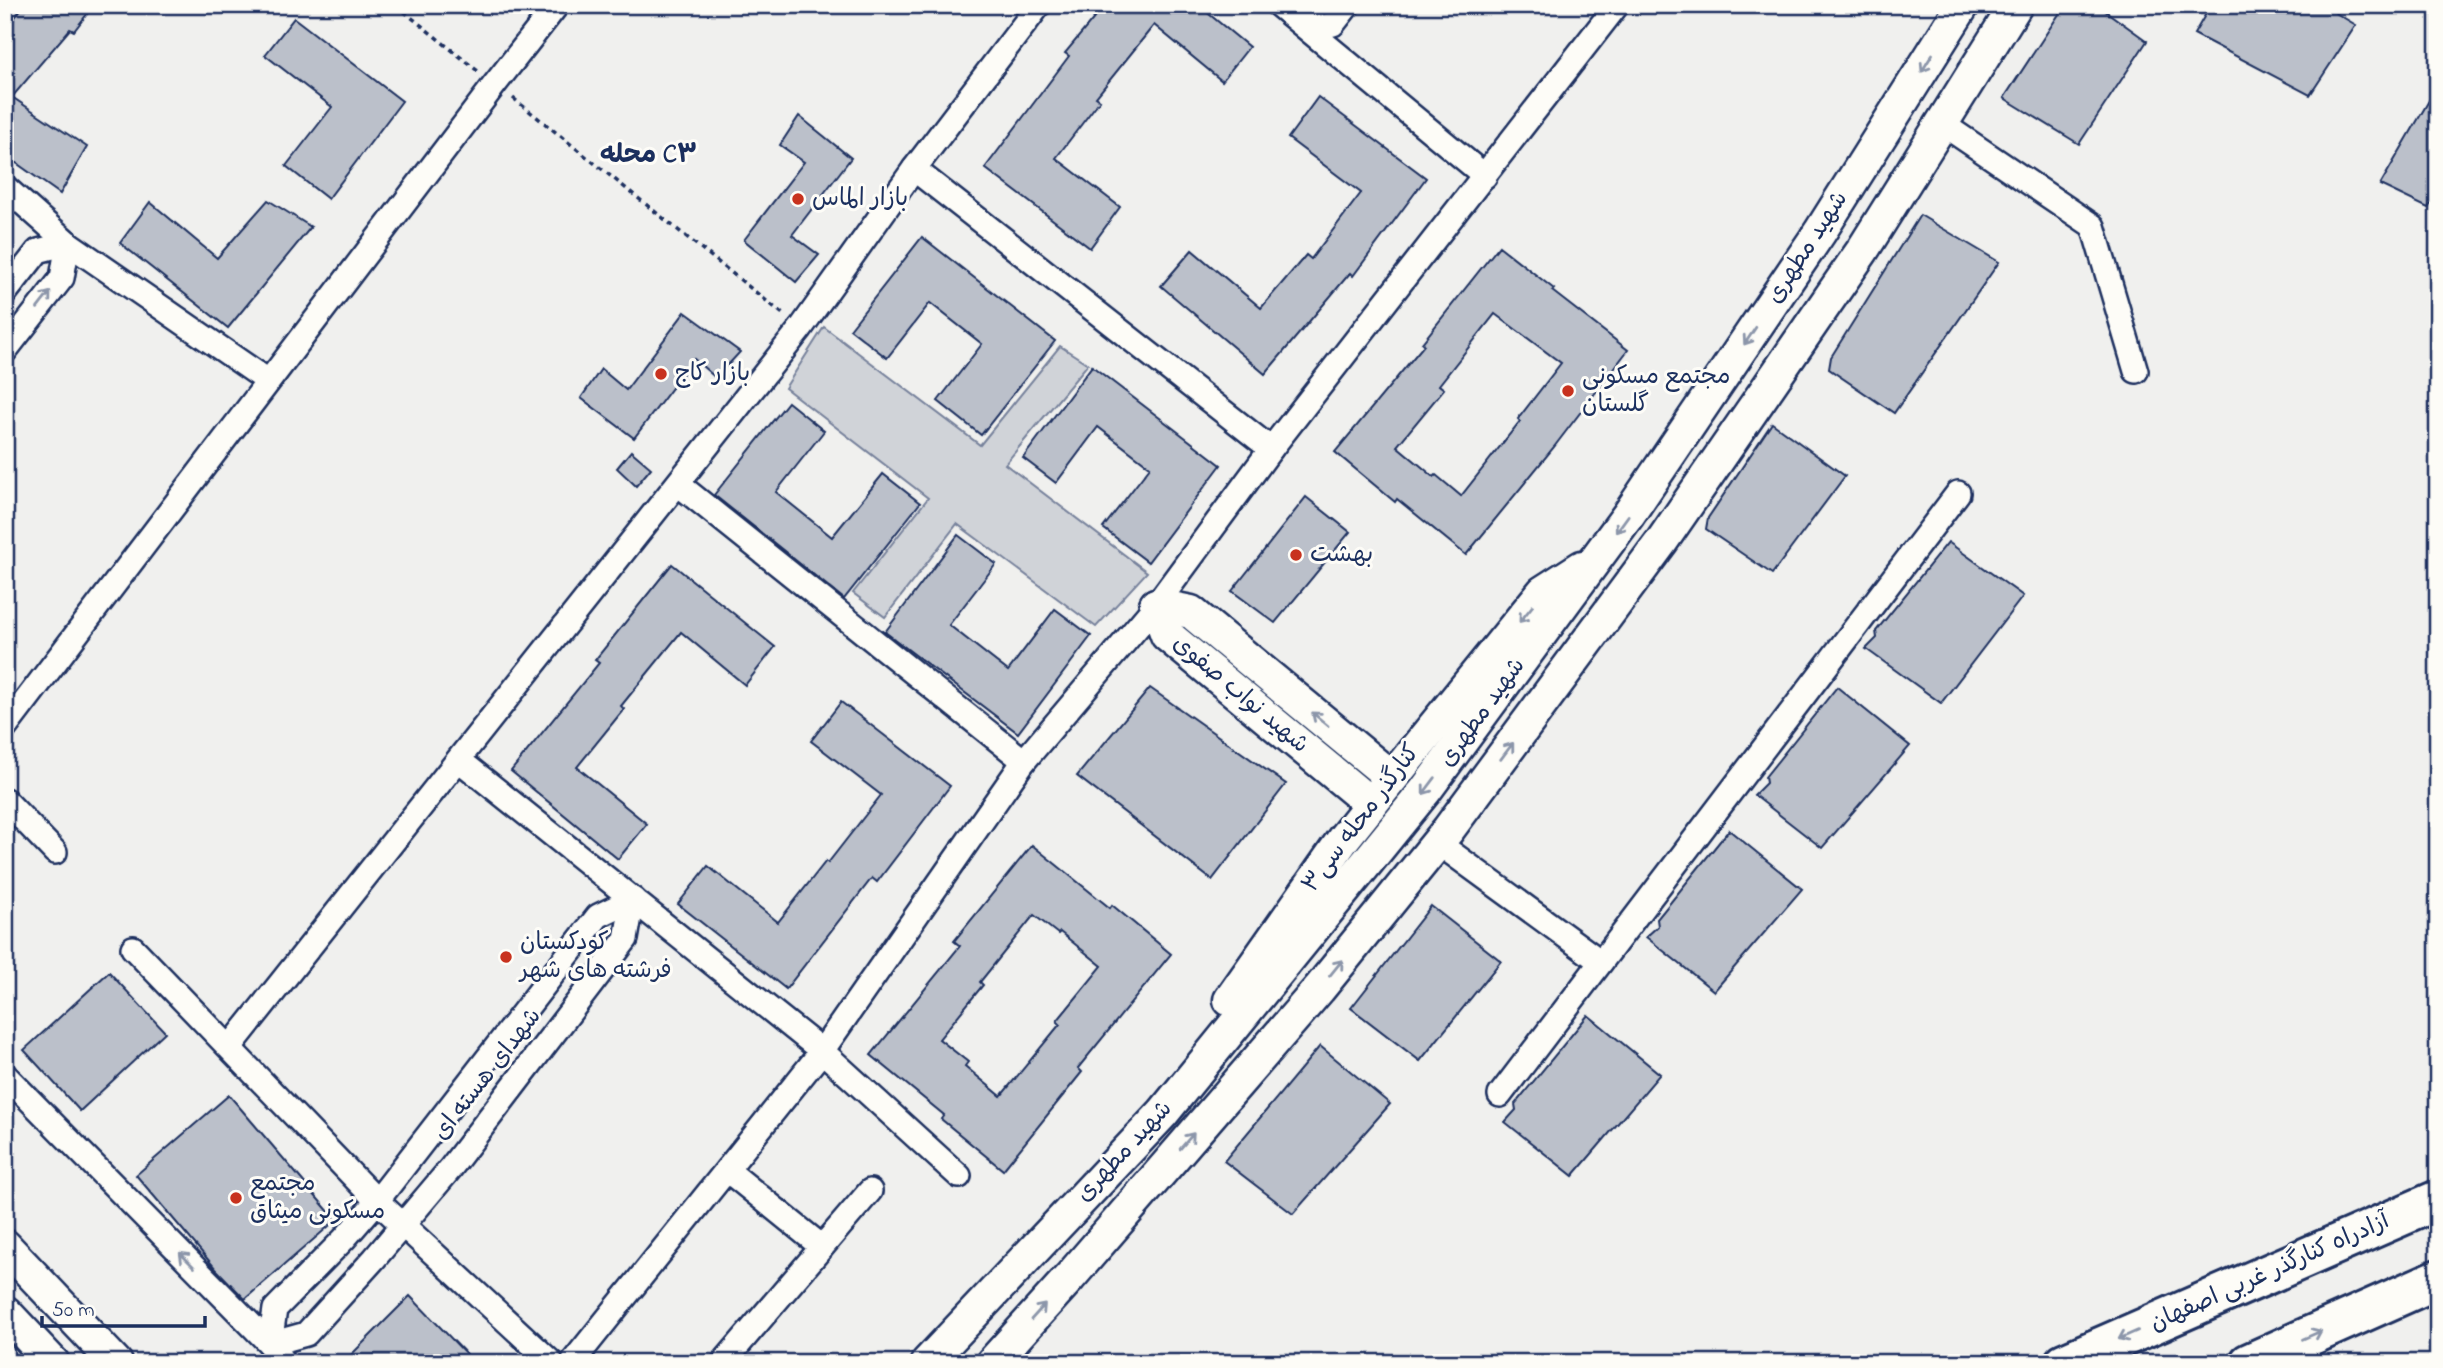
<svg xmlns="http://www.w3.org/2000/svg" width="2443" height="1368" font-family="'Indie Flower','Playpen Sans Arabic',sans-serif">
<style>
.green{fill:#d0d3d8;stroke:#76819b;stroke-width:2}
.building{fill:#bbc0ca;stroke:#1b2f5e;stroke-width:2;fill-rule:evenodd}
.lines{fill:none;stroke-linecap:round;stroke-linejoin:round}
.street-casing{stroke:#1b2f5e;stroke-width:28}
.secondary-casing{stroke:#1b2f5e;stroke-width:37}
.highway-casing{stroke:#1b2f5e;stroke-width:44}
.path{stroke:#1b2f5e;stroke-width:3.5;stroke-dasharray:5 5;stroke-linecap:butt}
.street{stroke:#fdfcf7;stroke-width:23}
.secondary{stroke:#fdfcf7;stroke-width:32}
.highway{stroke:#fdfcf7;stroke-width:38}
.oneway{stroke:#8c96aa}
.poi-dot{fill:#c8321e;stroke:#fdfcf7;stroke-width:2.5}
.labels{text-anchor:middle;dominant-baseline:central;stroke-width:6;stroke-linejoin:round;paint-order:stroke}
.poi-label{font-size:24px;fill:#1b2f5e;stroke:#fdfcf7;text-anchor:start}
.street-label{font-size:24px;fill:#1b2f5e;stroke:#fdfcf7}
.neighbourhood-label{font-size:26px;font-weight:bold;fill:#1b2f5e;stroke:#fdfcf7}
</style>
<rect width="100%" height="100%" fill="#f0f0ee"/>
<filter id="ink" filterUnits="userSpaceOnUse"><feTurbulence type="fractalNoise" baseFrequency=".0143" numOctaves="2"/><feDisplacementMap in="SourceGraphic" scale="14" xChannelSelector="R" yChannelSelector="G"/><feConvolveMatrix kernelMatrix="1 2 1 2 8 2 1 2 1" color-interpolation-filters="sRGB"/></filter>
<g filter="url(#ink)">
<path class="green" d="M824 327 980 445 1060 346 1088 364 1005 464 1147 572 1096 627 957 524 885 617 853 593 928 498 785 388Z"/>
<g class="building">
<path d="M24 5H94L74 31 70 29 12 97 87 147 60 194 5 155V31Z"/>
<path d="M1105 5H1198L1249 47 1222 81 1154 25 1096 97 1100 100 1056 158 1120 207 1090 248 985 168 1069 56 1065 53Z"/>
<path d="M2065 5H2097L2147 41 2079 144 2004 98Z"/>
<path d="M2211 5H2322L2356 25 2310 95 2194 34Z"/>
<path d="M294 18 402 101 328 199 286 166 332 107 265 55Z"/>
<path d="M2438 85V193L2428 208 2380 185Z"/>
<path d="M1318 97 1426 178 1353 276 1350 273 1265 374 1161 286 1192 250 1261 308 1306 255 1311 259 1361 193 1288 138Z"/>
<path d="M799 116 851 158 792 235 819 255 796 282 744 240 804 162 780 145Z"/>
<path d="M268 200 311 227 228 328 120 243 150 202 217 258Z"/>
<path d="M1920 215 1999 262 1894 413 1829 369 1831 357Z"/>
<path d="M922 237 1055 341 981 435 938 401 982 344 930 303 887 358 850 329Z"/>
<path d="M1499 246 1554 289 1552 291 1628 350 1554 447 1466 555 1397 499 1395 502 1335 452 1424 345 1422 343ZM1495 314 1561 363 1518 419 1520 421 1461 496 1436 475 1434 477 1397 446 1444 389 1439 385Z"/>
<path d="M685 312 740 352 716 378 694 359 634 438 581 398 601 369 626 390Z"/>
<path d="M1092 366 1221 465 1148 562 1103 528 1150 467 1098 427 1056 483 1023 458Z"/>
<path d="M788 402 824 431 776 492 832 537 883 474 920 503 844 599 714 495Z"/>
<path d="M1772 423 1845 476 1772 574 1706 529 1708 518Z"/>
<path d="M631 451 651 468 636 486 617 468Z"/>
<path d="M1306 497 1350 532 1275 623 1232 591Z"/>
<path d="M958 535 996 564 949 625 1008 671 1055 609 1091 636 1018 733 885 632Z"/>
<path d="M1948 542 2023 596 1941 703 1866 649 1877 638 1876 631Z"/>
<path d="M672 564 775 647 745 685 681 632 621 706 624 709 577 767 647 824 618 859 511 771 599 663 595 660Z"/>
<path d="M1837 687 1910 746 1822 848 1754 795 1766 783 1765 777Z"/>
<path d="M1150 688 1286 784 1212 880 1077 776Z"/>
<path d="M841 702 950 786 877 882 872 878 786 989 678 904 708 866 778 922 826 861 828 863 881 795 811 741Z"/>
<path d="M1729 830 1802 889 1714 991 1646 937 1658 926 1657 919Z"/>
<path d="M1032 845 1110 908 1112 905 1171 954 1078 1068 1082 1072 1003 1170 941 1119 944 1115 871 1055 960 946 954 941ZM1034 915 1058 934 1060 932 1102 966 1057 1021 1060 1024 1001 1096 965 1066 968 1062 939 1039 983 985 980 982Z"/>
<path d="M1431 906 1501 961 1420 1061 1351 1008Z"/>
<path d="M109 972 165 1032 80 1111 24 1050Z"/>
<path d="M1588 1015 1660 1074 1573 1176 1505 1122 1516 1110 1515 1104Z"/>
<path d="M1320 1046 1390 1104 1293 1214 1224 1161Z"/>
<path d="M229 1095 336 1220 245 1299 216 1269 136 1175Z"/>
<path d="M410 1296 475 1363H343Z"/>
</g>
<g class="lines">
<defs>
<g id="street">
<path d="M1278 5 1485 176"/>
<path d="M1313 5 1309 30 1333 24 1348 5"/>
<path d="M1941 123 2093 226 2136 371"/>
<path d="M914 169 1271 449"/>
<path d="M5 187 68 243 268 381"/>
<path d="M5 293 38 251 68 243 62 278 5 351"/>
<path d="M678 484 1024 761"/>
<path d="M5 728 495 84 557 5"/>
<path d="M459 760 822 1051 959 1176"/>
<path d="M5 800 55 852"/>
<path d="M1438 843 1601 962"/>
<path d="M633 899 626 939 450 1169 374 1259 306 1334 270 1344 275 1309 344 1239 377 1201 598 916Z"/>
<path d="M133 948 377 1201 552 1363"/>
<path d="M230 1047 801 328 914 169 1039 5"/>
<path d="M5 1075 270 1344 284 1363"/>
<path d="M1500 1095 1958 493"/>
<path d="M727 1170 822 1247"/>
<path d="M572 1363 822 1051 1024 761 1156 605 1271 449 1617 5"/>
<path d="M723 1363 870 1191"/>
</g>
<g id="secondary">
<path d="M1156 605 1167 635 1371 804"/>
<path d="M1156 605 1191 612 1392 778"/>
<path d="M1230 1000 1344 838 1392 778 1543 592 1582 567"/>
<path d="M5 1246 116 1363"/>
<path d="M5 1312 53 1363"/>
<path d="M927 1363 1163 1113 1425 791 1629 514 1820 232 1963 5"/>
<path d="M992 1363 1070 1277 1319 989 1448 830 1662 541 1862 251 2016 5"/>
</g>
<g id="highway">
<path d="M2064 1363 2438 1200"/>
<path d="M2249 1363 2438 1279"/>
</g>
</defs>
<use href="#street" class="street-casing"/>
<use href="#secondary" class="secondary-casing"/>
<use href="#highway" class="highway-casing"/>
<g class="path">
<path d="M396 5 479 72"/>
<path d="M513 98 783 314"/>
</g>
<use href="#street" class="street"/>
<use href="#secondary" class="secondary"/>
<use href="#highway" class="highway"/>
</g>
<defs><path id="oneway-shaft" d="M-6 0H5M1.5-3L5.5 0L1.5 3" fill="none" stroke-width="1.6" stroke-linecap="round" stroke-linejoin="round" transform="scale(1.75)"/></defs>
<g class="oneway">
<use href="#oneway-shaft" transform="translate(1927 63) rotate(122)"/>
<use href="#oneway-shaft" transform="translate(44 300) rotate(-52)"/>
<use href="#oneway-shaft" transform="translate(1750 336) rotate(124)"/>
<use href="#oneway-shaft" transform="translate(1622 524) rotate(126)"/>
<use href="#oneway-shaft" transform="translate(1526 614) rotate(129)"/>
<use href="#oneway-shaft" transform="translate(1320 719) rotate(-140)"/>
<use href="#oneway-shaft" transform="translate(1507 751) rotate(-53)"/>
<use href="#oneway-shaft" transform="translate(1429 786) rotate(127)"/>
<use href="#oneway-shaft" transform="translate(1336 968) rotate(-51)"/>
<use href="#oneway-shaft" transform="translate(1187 1141) rotate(-49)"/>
<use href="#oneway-shaft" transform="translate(187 1260) rotate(-135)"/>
<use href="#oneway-shaft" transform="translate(1038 1312) rotate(-48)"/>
<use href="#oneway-shaft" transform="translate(2128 1335) rotate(156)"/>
<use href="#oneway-shaft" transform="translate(2312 1335) rotate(-24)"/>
</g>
</g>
<g class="poi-dot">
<circle cx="798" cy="199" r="7"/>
<circle cx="661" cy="374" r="7"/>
<circle cx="1568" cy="391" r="7"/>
<circle cx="1296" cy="555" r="7"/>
<circle cx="506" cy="957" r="7"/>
<circle cx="236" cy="1198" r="7"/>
</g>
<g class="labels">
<g class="poi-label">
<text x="812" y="199">بازار الماس</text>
<text x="675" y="374">بازار کاج</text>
<text x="1582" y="377">مجتمع مسکونی<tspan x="1582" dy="28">گلستان</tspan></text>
<text x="1310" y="555">بهشت</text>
<text x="520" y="943">کودکستان<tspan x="520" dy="28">فرشته های شهر</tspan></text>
<text x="250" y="1184">مجتمع<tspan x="250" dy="28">مسکونی میثاق</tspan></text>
</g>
<g class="street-label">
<text transform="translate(1808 248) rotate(-57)">شهید مطهری</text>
<text transform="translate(1240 695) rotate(40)">شهید نواب صفوی</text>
<text transform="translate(1483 713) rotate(-54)">شهید مطهری</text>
<text transform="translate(1362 819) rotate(-53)">کنارگذر محله سی۳</text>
<text transform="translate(488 1075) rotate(-52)">شهدای هسته ای</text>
<text transform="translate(1125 1152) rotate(-47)">شهید مطهری</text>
<text transform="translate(2270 1273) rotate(-24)">آزادراه کنارگذر غربی اصفهان</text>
</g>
<g class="neighbourhood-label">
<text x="649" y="156">محله C۳</text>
</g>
</g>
<rect width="2443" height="1368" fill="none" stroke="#fdfcf7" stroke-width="28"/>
<rect x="14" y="14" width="2415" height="1340" fill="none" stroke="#1b2f5e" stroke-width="2.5" filter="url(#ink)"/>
<path d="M42 1316v10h163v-10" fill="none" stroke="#1b2f5e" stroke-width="3.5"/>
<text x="52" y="1316" font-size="21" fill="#1b2f5e" stroke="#fdfcf7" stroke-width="5" paint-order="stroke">50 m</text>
</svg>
